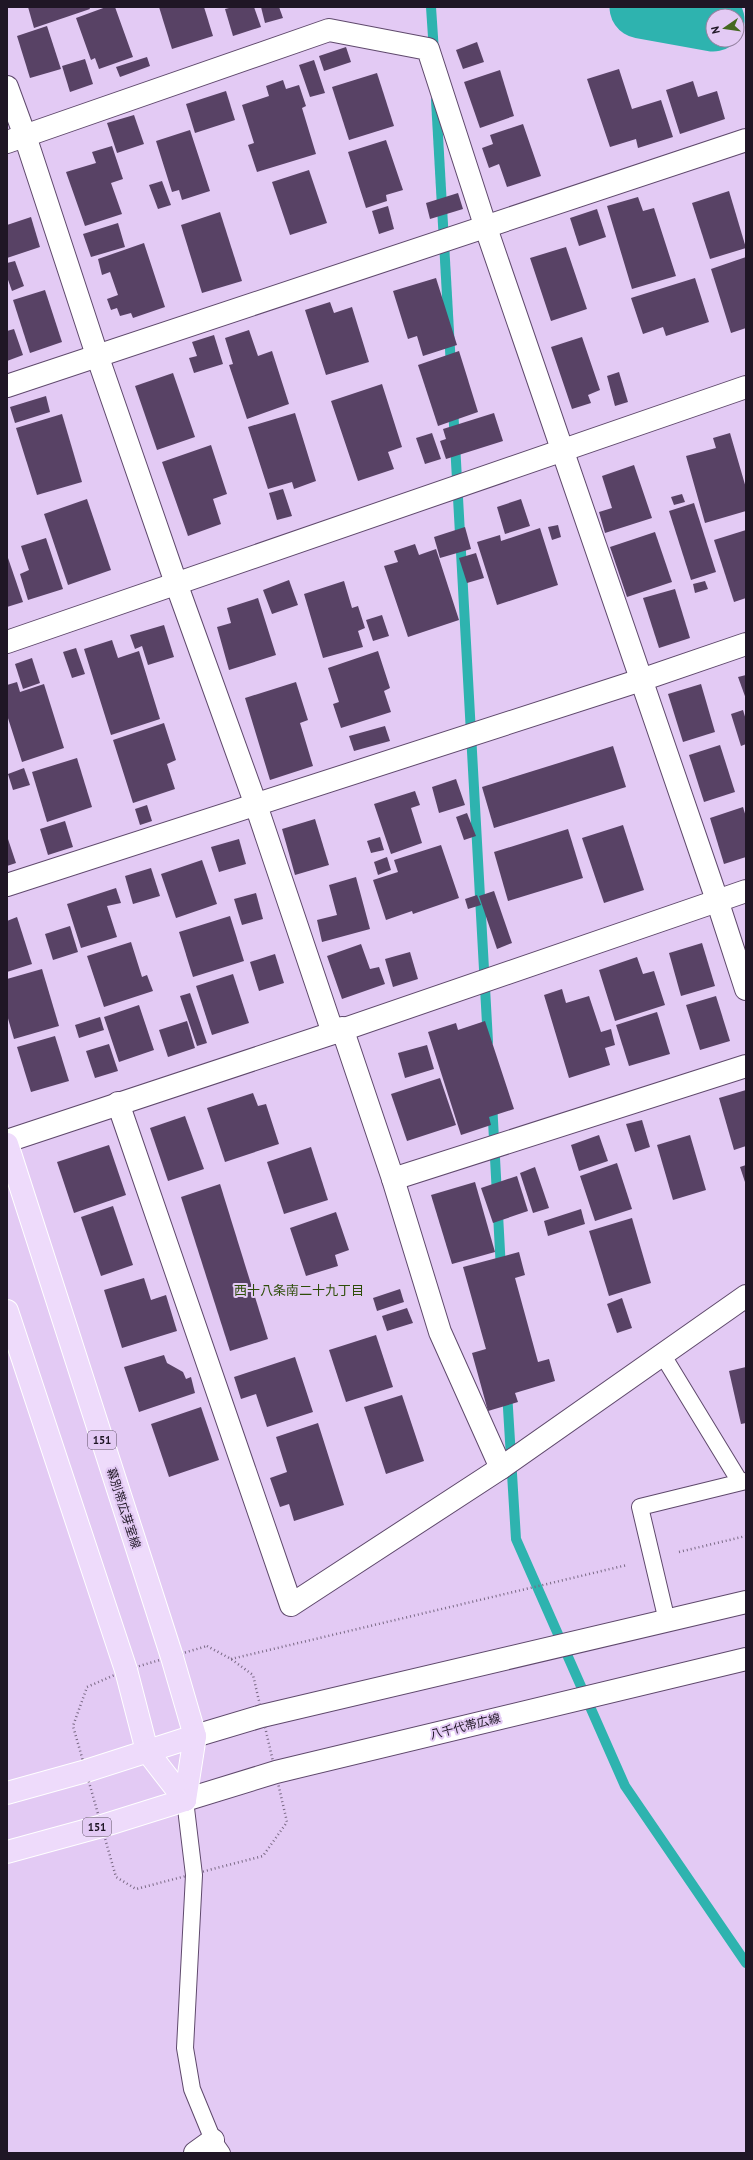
<svg xmlns="http://www.w3.org/2000/svg" width="753" height="2160" font-family="'PT Sans','Noto Sans JP',sans-serif">
<style>
.lines{fill:none;stroke-linecap:round;stroke-linejoin:round}
.stream{stroke:#2eb3af;stroke-width:10}
.river{stroke:#2eb3af;stroke-width:63}
.building{fill:#584265}
.service-casing{stroke:#5f496c;stroke-width:18}
.minor-casing{stroke:#5f496c;stroke-width:24}
.secondary-casing{stroke:#5f496c;stroke-width:24}
.primary-casing{stroke:#fff;stroke-width:24}
.path{stroke:#796984;stroke-width:2.5;stroke-dasharray:1 3;stroke-linecap:butt}
.service{stroke:#fff;stroke-width:16}
.minor{stroke:#fff;stroke-width:22}
.secondary{stroke:#fff;stroke-width:22}
.primary{stroke:#eedbfb;stroke-width:22}
.labels{text-anchor:middle;dominant-baseline:central;stroke-width:4;stroke-linejoin:round;paint-order:stroke}
.shield{fill:#e3caf4;stroke:#5a4c63;stroke-width:1}
.shield-label{font-size:11px;font-weight:bold;fill:#1f1625}
.street-label{font-size:12px;fill:#1f1625;stroke:#e3caf4}
.neighbourhood-label{font-size:13px;fill:#2e4d08;stroke:#e3caf4}
</style>
<rect width="100%" height="100%" fill="#e3caf4"/>
<g class="lines">
<g class="stream">
<path d="M431 7 434 52"/>
<path d="M436 100 451 367"/>
<path d="M453 407 488 1042"/>
<path d="M492 1102 501 1270"/>
<path d="M507 1392 516 1539 625 1786 746 1963"/>
</g>
<path class="river" d="M641 7 713 20"/>
</g>
<g class="building">
<path d="M28 7H89L90 9 34 28Z"/>
<path d="M106 7H115L133 57 99 69 95 58 91 60 76 18Z"/>
<path d="M159 7H204L213 36 172 49Z"/>
<path d="M233 7H254L261 27 233 36 225 9Z"/>
<path d="M261 7H279L283 18 265 23Z"/>
<path d="M47 26 61 69 30 78 17 36Z"/>
<path d="M477 42 484 62 463 69 456 50Z"/>
<path d="M346 47 351 62 324 71 319 56Z"/>
<path d="M147 57 150 66 120 77 116 67Z"/>
<path d="M85 59 93 84 70 92 62 66Z"/>
<path d="M314 60 325 93 310 97 299 65Z"/>
<path d="M619 69 632 109 661 100 673 137 638 148 636 139 610 147 587 79Z"/>
<path d="M500 70 514 116 480 128 464 82Z"/>
<path d="M377 73 394 126 349 140 332 87Z"/>
<path d="M283 80 286 89 299 85 306 106 302 108 316 154 257 172 248 145 254 143 242 105 269 96 266 86Z"/>
<path d="M693 81 698 97 717 91 725 119 680 134 666 90Z"/>
<path d="M226 91 235 120 195 133 186 104Z"/>
<path d="M134 115 144 144 117 153 107 123Z"/>
<path d="M523 124 541 176 507 187 499 164 489 168 482 148 493 144 490 135Z"/>
<path d="M190 130 210 191 182 200 179 190 172 192 156 141Z"/>
<path d="M386 140 403 190 386 195 387 201 366 208 348 152Z"/>
<path d="M112 146 123 179 111 183 122 214 85 226 66 172 96 163 92 152Z"/>
<path d="M309 170 327 223 290 235 272 182Z"/>
<path d="M162 181 171 205 158 209 149 185Z"/>
<path d="M729 191 746 248 710 259 692 203Z"/>
<path d="M458 193 463 209 430 219 426 203Z"/>
<path d="M638 197 643 211 654 208 676 276 632 289 607 206Z"/>
<path d="M388 206 394 229 379 234 372 211Z"/>
<path d="M597 209 606 237 579 246 570 218Z"/>
<path d="M220 212 242 281 202 293 181 225Z"/>
<path d="M31 217 40 247 7 258V225Z"/>
<path d="M118 223 125 247 91 257 83 234Z"/>
<path d="M144 243 165 307 133 318 131 313 120 316 117 308 111 310 107 299 118 295 110 272 102 275 98 259Z"/>
<path d="M566 247 587 309 551 321 530 258Z"/>
<path d="M746 257V328L731 333 711 269Z"/>
<path d="M15 261 24 286 12 291 7 277V263Z"/>
<path d="M436 278 457 345 423 356 417 336 408 339 393 291Z"/>
<path d="M695 278 709 322 666 336 663 327 643 334 631 298Z"/>
<path d="M45 290 62 342 30 353 13 300Z"/>
<path d="M330 302 334 313 352 307 369 362 326 375 305 310Z"/>
<path d="M14 329 23 355 7 361V331Z"/>
<path d="M249 330 258 356 272 351 289 404 247 419 229 365 233 364 225 338Z"/>
<path d="M214 335 223 364 194 373 189 358 197 356 192 342Z"/>
<path d="M582 337 600 390 588 395 591 403 572 409 551 347Z"/>
<path d="M459 351 478 412 438 426 418 365Z"/>
<path d="M619 372 628 402 615 406 607 376Z"/>
<path d="M173 373 195 437 157 450 135 386Z"/>
<path d="M382 384 402 447 388 452 394 469 358 481 331 401Z"/>
<path d="M46 396 50 412 15 423 10 407Z"/>
<path d="M295 413 316 481 294 489 292 482 268 489 248 427Z"/>
<path d="M494 413 503 441 446 459 440 441 446 439 443 429Z"/>
<path d="M62 414 82 482 37 495 16 428Z"/>
<path d="M432 433 441 459 425 464 416 438Z"/>
<path d="M730 433 746 488V511L705 523 686 456 716 448 713 438Z"/>
<path d="M211 445 227 494 213 499 221 524 188 536 162 462Z"/>
<path d="M634 465 652 518 605 533 599 512 612 508 602 476Z"/>
<path d="M283 489 292 516 277 520 269 493Z"/>
<path d="M682 494 685 502 674 505 671 497Z"/>
<path d="M87 499 111 570 68 585 44 514Z"/>
<path d="M521 499 530 526 505 534 497 507Z"/>
<path d="M694 503 716 572 691 580 669 511Z"/>
<path d="M558 525 561 537 552 540 548 527Z"/>
<path d="M465 527 471 549 440 558 434 537Z"/>
<path d="M540 528 558 585 497 605 477 542 500 535 501 541Z"/>
<path d="M746 530V598L734 602 714 540Z"/>
<path d="M655 532 672 582 627 597 610 547Z"/>
<path d="M46 538 63 589 28 600 20 574 29 570 21 546Z"/>
<path d="M415 544 419 555 436 549 459 620 408 637 384 566 398 562 394 551Z"/>
<path d="M476 553 484 578 467 583 459 558Z"/>
<path d="M7 555 23 602 7 607Z"/>
<path d="M289 580 298 605 272 614 263 590Z"/>
<path d="M344 581 352 608 358 606 365 628 358 631 363 647 323 658 304 594Z"/>
<path d="M705 581 708 589 695 593 693 584Z"/>
<path d="M675 589 690 638 659 648 643 598Z"/>
<path d="M258 598 276 655 229 670 217 627 231 623 227 608Z"/>
<path d="M382 615 389 636 373 641 366 620Z"/>
<path d="M164 625 174 657 148 665 142 646 135 649 130 635Z"/>
<path d="M112 640 118 658 139 651 160 719 111 735 84 649Z"/>
<path d="M76 648 85 674 72 678 63 652Z"/>
<path d="M378 651 390 688 384 691 391 712 341 728 333 704 339 702 328 668Z"/>
<path d="M32 658 40 683 23 689 15 664Z"/>
<path d="M746 675V699L738 677Z"/>
<path d="M17 682 20 692 44 684 64 748 22 762 7 715V685Z"/>
<path d="M296 682 308 720 300 723 313 766 270 780 245 698Z"/>
<path d="M701 684 715 732 683 742 668 694Z"/>
<path d="M743 710 746 720V744L741 746 731 714Z"/>
<path d="M164 723 176 760 167 764 175 789 133 803 113 740Z"/>
<path d="M385 726 390 741 354 751 349 736Z"/>
<path d="M720 745 735 792 704 802 689 755Z"/>
<path d="M613 746 626 787 494 828 482 787Z"/>
<path d="M77 758 92 807 47 822 32 772Z"/>
<path d="M24 768 30 785 13 790 8 774Z"/>
<path d="M456 779 465 805 439 813 432 787Z"/>
<path d="M415 791 420 805 411 808 422 843 391 854 374 804Z"/>
<path d="M147 805 152 821 140 825 135 809Z"/>
<path d="M743 807 746 817V857L724 864 710 818Z"/>
<path d="M467 813 476 836 464 840 456 817Z"/>
<path d="M315 819 329 865 295 875 282 829Z"/>
<path d="M65 821 73 847 48 855 40 829Z"/>
<path d="M623 825 644 890 604 903 582 838Z"/>
<path d="M568 829 583 878 508 901 494 852Z"/>
<path d="M7 836 16 863 7 866Z"/>
<path d="M380 837 384 850 371 853 367 841Z"/>
<path d="M239 839 246 864 219 872 211 847Z"/>
<path d="M441 845 459 898 413 914 412 911 386 920 373 880 398 872 394 860Z"/>
<path d="M387 857 391 870 378 875 374 862Z"/>
<path d="M202 860 217 904 176 918 161 874Z"/>
<path d="M151 868 160 896 133 904 125 876Z"/>
<path d="M356 877 370 929 322 942 317 920 337 915 329 885Z"/>
<path d="M116 888 121 903 107 906 117 937 81 948 67 904Z"/>
<path d="M494 891 512 943 497 949 479 896Z"/>
<path d="M256 893 263 919 242 925 234 899Z"/>
<path d="M477 895 481 905 468 909 465 899Z"/>
<path d="M230 916 244 961 193 977 179 932Z"/>
<path d="M17 917 32 964 7 972V921Z"/>
<path d="M70 926 78 952 53 960 45 934Z"/>
<path d="M131 942 142 977 147 975 153 991 104 1007 87 956Z"/>
<path d="M702 943 715 986 681 996 669 953Z"/>
<path d="M361 944 370 969 379 967 385 984 342 999 327 956Z"/>
<path d="M410 952 418 979 393 987 385 959Z"/>
<path d="M275 954 284 983 259 991 250 962Z"/>
<path d="M637 957 643 974 654 971 665 1005 615 1021 599 970Z"/>
<path d="M42 969 59 1026 14 1039 7 1015V979Z"/>
<path d="M233 974 249 1023 212 1035 196 986Z"/>
<path d="M562 989 566 1003 589 996 601 1032 611 1029 615 1045 605 1048 610 1065 569 1078 544 995Z"/>
<path d="M190 993 207 1043 197 1046 180 996Z"/>
<path d="M716 996 730 1041 700 1050 686 1005Z"/>
<path d="M139 1005 154 1050 119 1062 104 1017Z"/>
<path d="M657 1012 670 1054 629 1066 616 1025Z"/>
<path d="M100 1017 104 1030 79 1038 75 1025Z"/>
<path d="M187 1021 195 1048 168 1057 159 1030Z"/>
<path d="M485 1021 514 1109 489 1117 491 1125 461 1135 428 1032 456 1023 458 1030Z"/>
<path d="M55 1036 69 1081 31 1092 17 1047Z"/>
<path d="M109 1044 118 1071 95 1078 86 1051Z"/>
<path d="M427 1045 434 1069 405 1078 398 1053Z"/>
<path d="M440 1078 456 1125 407 1141 391 1094Z"/>
<path d="M746 1090V1146L734 1150 719 1098Z"/>
<path d="M253 1093 258 1106 266 1104 279 1144 225 1162 207 1108Z"/>
<path d="M185 1116 204 1169 168 1181 150 1128Z"/>
<path d="M642 1120 650 1147 635 1152 626 1124Z"/>
<path d="M599 1135 608 1161 579 1171 571 1145Z"/>
<path d="M690 1135 706 1190 673 1200 657 1145Z"/>
<path d="M109 1145 126 1195 74 1213 57 1162Z"/>
<path d="M311 1147 328 1200 284 1214 267 1162Z"/>
<path d="M617 1163 632 1209 595 1221 580 1176Z"/>
<path d="M746 1165V1185L740 1167Z"/>
<path d="M535 1167 549 1208 533 1213 520 1173Z"/>
<path d="M517 1176 528 1211 493 1223 481 1188Z"/>
<path d="M475 1182 495 1252 452 1264 431 1195Z"/>
<path d="M220 1184 268 1339 230 1351 181 1197Z"/>
<path d="M113 1206 133 1265 101 1276 81 1217Z"/>
<path d="M581 1209 585 1224 548 1236 544 1221Z"/>
<path d="M336 1212 349 1250 335 1255 338 1266 306 1276 290 1228Z"/>
<path d="M632 1218 651 1283 609 1296 589 1231Z"/>
<path d="M519 1252 525 1275 515 1278 538 1362 549 1359 555 1381 515 1393 518 1402 488 1411 472 1353 486 1349 463 1267Z"/>
<path d="M144 1278 151 1300 166 1295 177 1331 122 1348 104 1290Z"/>
<path d="M400 1289 404 1302 377 1311 373 1298Z"/>
<path d="M622 1298 632 1328 617 1333 607 1304Z"/>
<path d="M407 1308 413 1323 387 1331 382 1316Z"/>
<path d="M376 1335 393 1387 346 1402 329 1350Z"/>
<path d="M164 1355 167 1363 183 1372 186 1379 191 1377 195 1393 139 1412 124 1367Z"/>
<path d="M295 1357 313 1412 267 1427 256 1394 241 1399 234 1377Z"/>
<path d="M746 1367V1423L741 1424 729 1371Z"/>
<path d="M402 1395 424 1461 386 1474 364 1407Z"/>
<path d="M201 1407 219 1460 169 1477 151 1424Z"/>
<path d="M318 1423 344 1505 294 1521 289 1504 280 1507 270 1478 287 1472 276 1437Z"/>
</g>
<g class="lines">
<defs>
<g id="service">
<path d="M662 1354 740 1482"/>
<path d="M667 1621 640 1507 746 1481"/>
<path d="M185 1800 194 1875 185 2048 192 2089 213 2140 222 2153"/>
</g>
<g id="minor">
<path d="M7 87 25 136 97 355 176 583 256 805 333 1033"/>
<path d="M7 142 329 30 428 49 486 228 717 900 746 989"/>
<path d="M7 386 746 140"/>
<path d="M7 642 746 387"/>
<path d="M7 885 641 680 746 644"/>
<path d="M342 1028 393 1179 440 1332 501 1468"/>
<path d="M118 1103 291 1605 501 1468 746 1296"/>
<path d="M7 1141 333 1033 746 891"/>
<path d="M393 1179 746 1066"/>
<path d="M195 2153 213 2140"/>
</g>
<g id="secondary">
<path d="M195 1736 262 1716 746 1602"/>
<path d="M185 1800 276 1772 746 1659"/>
</g>
<g id="primary">
<path d="M7 1144 172 1657 195 1736 185 1800"/>
<path d="M7 1311 126 1670 147 1751 185 1800"/>
<path d="M7 1793 86 1771 195 1736"/>
<path d="M7 1852 102 1826 185 1800"/>
</g>
</defs>
<use href="#service" class="service-casing"/>
<use href="#minor" class="minor-casing"/>
<use href="#secondary" class="secondary-casing"/>
<use href="#primary" class="primary-casing"/>
<g class="path">
<path d="M679 1552 746 1536"/>
<path d="M207 1646 231 1659 253 1675 287 1822 263 1856 136 1889 116 1877 73 1726 87 1687 126 1670Z"/>
<path d="M231 1659 627 1565"/>
</g>
<use href="#service" class="service"/>
<use href="#minor" class="minor"/>
<use href="#secondary" class="secondary"/>
<use href="#primary" class="primary"/>
</g>
<g class="labels">
<g class="shield">
<rect x="88" y="1431" width="28" height="18" rx="3"/>
<rect x="83" y="1818" width="28" height="18" rx="3"/>
</g>
<g class="shield-label">
<text x="102" y="1440">151</text>
<text x="97" y="1827">151</text>
</g>
<g class="street-label">
<text transform="translate(124 1508) rotate(72)">幕別帯広芽室線</text>
<text transform="translate(465 1726) rotate(-14)">八千代帯広線</text>
</g>
<g class="neighbourhood-label">
<text x="299" y="1290">西十八条南二十九丁目</text>
</g>
</g>
<rect width="753" height="2160" fill="none" stroke="#1f1625" stroke-width="16"/>
<g transform="translate(725 28) rotate(257)"><circle r="19" fill="#e3caf4" stroke="#9582a1"/>
<path d="M0-3L7 15L0 10L-7 15Z" fill="#446820"/>
<text y="-6" font-size="11" font-weight="bold" text-anchor="middle" fill="#1f1625">N</text>
</g>
</svg>
